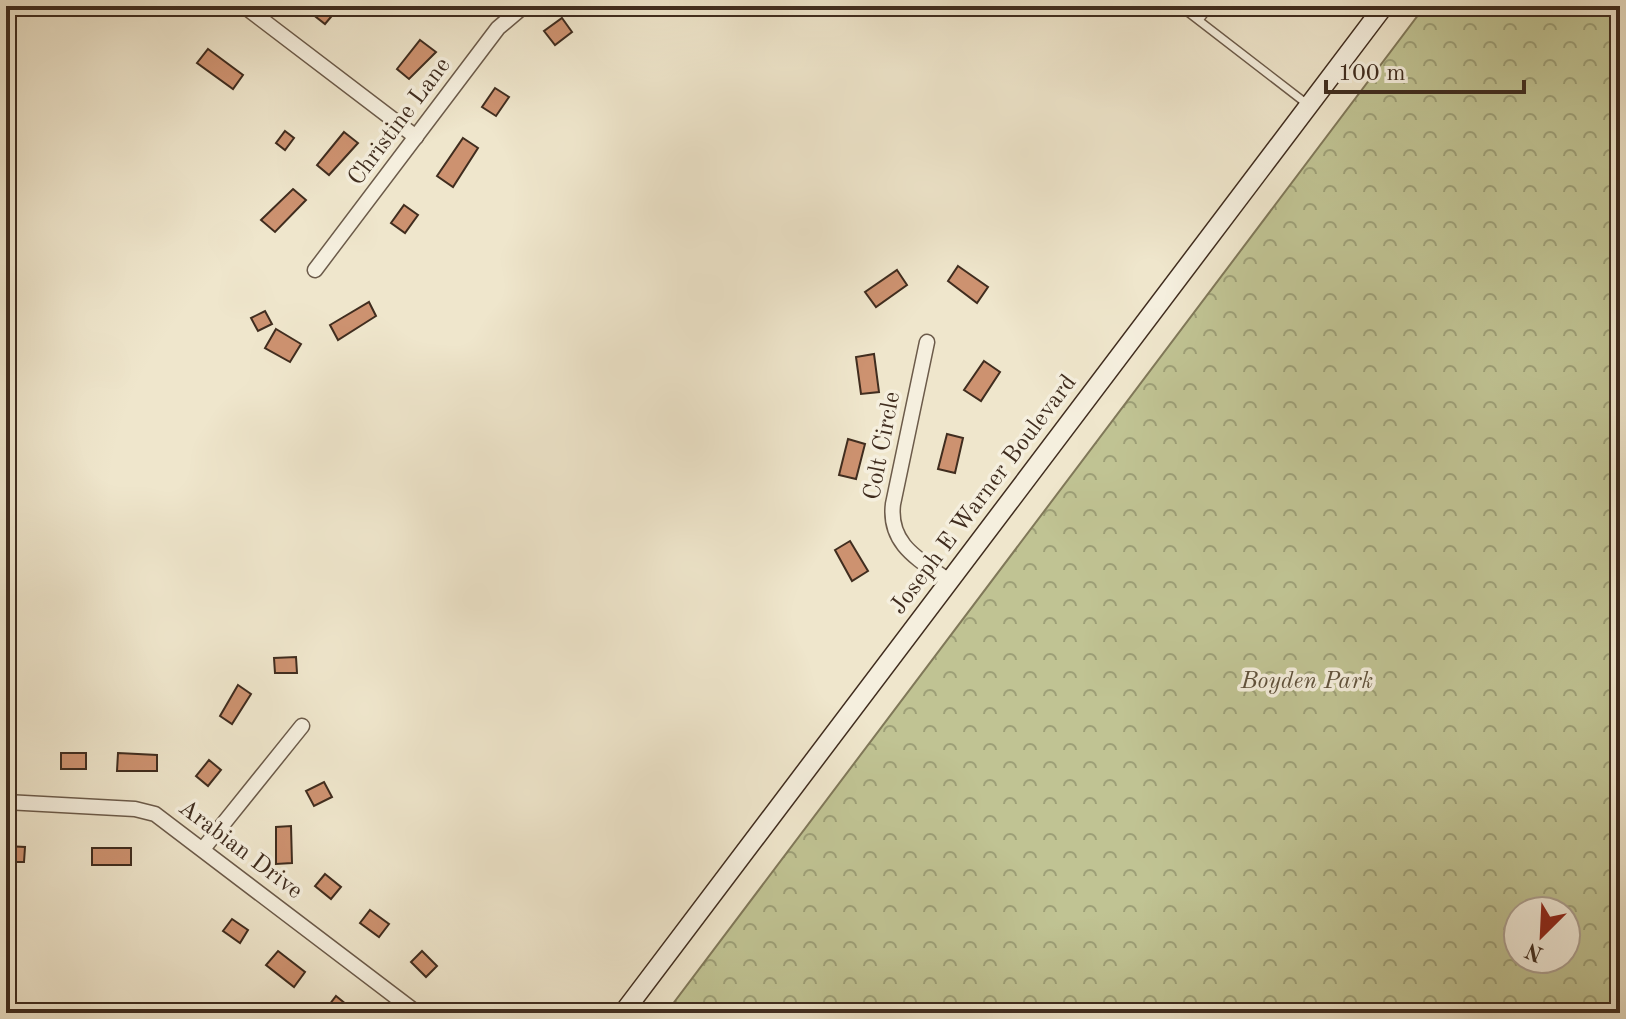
<svg xmlns="http://www.w3.org/2000/svg" width="1626" height="1019" font-family="'Old Standard TT',serif">
<style>
.forest{fill:url(#forest-crowns);stroke:#807859;stroke-width:2;fill-rule:evenodd}
.building{fill:#cd9270;stroke:#402d1f;stroke-width:2}
.lines{fill:none;stroke-linecap:round;stroke-linejoin:round}
.lane-casing{stroke:#6c5b4a;stroke-width:10}
.street-casing{stroke:#6c5b4a;stroke-width:17}
.secondary-casing{stroke:#402d1f;stroke-width:21}
.lane{stroke:#f5efde;stroke-width:7}
.street{stroke:#f5efde;stroke-width:14}
.secondary{stroke:#f5efde;stroke-width:18}
.labels{text-anchor:middle;dominant-baseline:central;stroke-width:7;stroke-linejoin:round;paint-order:stroke}
.street-label{font-size:24px;fill:#402d1f;stroke:#f5efde}
.park-label{font-size:24px;font-style:italic;fill:#60523c;stroke:#f5efde}
</style>
<defs>
<pattern id="forest-crowns" width="20" height="18" patternUnits="userSpaceOnUse" patternTransform="scale(2)"><rect width="20" height="18" fill="#c0c393"/><path d="M2 6a3 3 0 1 1 6 0M12 15a3 3 0 1 1 6 0" fill="none" stroke="#9d9f77"/></pattern>
</defs>
<rect width="100%" height="100%" fill="#efe6cc"/>
<filter id="stains"><feTurbulence type="fractalNoise" baseFrequency=".0025" numOctaves="4"/><feColorMatrix values="0 0 0 0 .2 0 0 0 0 .09 0 0 0 0 .02 0 0 0 .5 -.17"/></filter>
<radialGradient id="worn" r=".72"><stop offset=".6" stop-color="#630" stop-opacity="0"/><stop offset="1" stop-color="#630" stop-opacity=".3"/></radialGradient>
<path class="forest" d="M1425 6H1620V1013H666ZM1518 911H1566V959H1518Z"/>
<g class="building">
<path d="M302 6H329L336 11 325 24Z"/>
<path d="M562 18 572 32 555 45 544 31Z"/>
<path d="M420 40 436 52 409 79 397 69Z"/>
<path d="M208 49 243 75 233 89 197 63Z"/>
<path d="M495 88 509 97 496 116 482 107Z"/>
<path d="M285 131 294 138 285 150 276 143Z"/>
<path d="M344 132 358 143 329 175 317 165Z"/>
<path d="M463 138 478 148 453 187 437 176Z"/>
<path d="M293 189 306 200 275 232 261 220Z"/>
<path d="M404 205 418 215 405 233 391 223Z"/>
<path d="M958 266 988 287 977 303 948 281Z"/>
<path d="M897 270 907 285 876 307 865 292Z"/>
<path d="M369 302 376 316 338 340 330 325Z"/>
<path d="M265 311 272 324 258 331 251 318Z"/>
<path d="M276 329 301 344 290 362 265 348Z"/>
<path d="M874 354 879 392 861 394 856 357Z"/>
<path d="M984 361 1000 372 981 401 964 390Z"/>
<path d="M947 434 963 438 955 473 938 469Z"/>
<path d="M848 439 865 444 856 479 839 475Z"/>
<path d="M850 541 868 571 852 581 835 550Z"/>
<path d="M296 657 297 673H275L274 658Z"/>
<path d="M238 685 251 694 232 724 220 716Z"/>
<rect x="61" y="753" width="25" height="16"/>
<path d="M118 753 157 755V771H117Z"/>
<path d="M209 760 221 770 208 786 196 776Z"/>
<path d="M324 782 332 797 314 806 306 791Z"/>
<path d="M291 826 292 863 276 864V827Z"/>
<path d="M6 846 25 847 24 862H6Z"/>
<rect x="92" y="848" width="39" height="17"/>
<path d="M325 874 341 887 331 899 315 886Z"/>
<path d="M370 910 389 924 379 937 360 923Z"/>
<path d="M232 919 248 930 240 943 223 931Z"/>
<path d="M278 951 305 972 294 987 266 965Z"/>
<path d="M422 951 437 966 426 977 411 962Z"/>
<path d="M336 996 357 1013H332L326 1009Z"/>
</g>
<g class="lines">
<defs>
<g id="lane">
<path d="M1180 6 1307 104"/>
<path d="M1199 20 1210 6"/>
</g>
<g id="street">
<path d="M244 6 416 137"/>
<path d="M315 270 498 28 524 6"/>
<path d="M927 342 893 504C888 545 920 560 949 581"/>
<path d="M6 802 135 809 155 814 417 1013"/>
<path d="M203 849 302 726"/>
</g>
<path id="secondary" d="M623 1013 1384 6"/>
</defs>
<use href="#lane" class="lane-casing"/>
<use href="#street" class="street-casing"/>
<use href="#secondary" class="secondary-casing"/>
<use href="#lane" class="lane"/>
<use href="#street" class="street"/>
<use href="#secondary" class="secondary"/>
</g>
<g class="labels">
<g class="street-label">
<text transform="translate(400 122) rotate(-53)">Christine Lane</text>
<text transform="translate(883 446) rotate(-79)">Colt Circle</text>
<text transform="translate(984 495) rotate(-53)">Joseph E Warner Boulevard</text>
<text transform="translate(240 850) rotate(37)">Arabian Drive</text>
</g>
<g class="park-label">
<text x="1307" y="682">Boyden Park</text>
</g>
</g>
<rect width="1626" height="1019" fill="none" stroke="#efe6cc" stroke-width="32"/>
<rect x="8" y="8" width="1610" height="1003" fill="none" stroke="#402d1f" stroke-width="4"/>
<rect x="16" y="16" width="1594" height="987" fill="none" stroke="#402d1f" stroke-width="2"/>
<g transform="translate(1542 935) rotate(204)"><circle r="38" fill="#f5efde" stroke="#ada192" stroke-width="2"/>
<path d="M0-6L14 30L0 20L-14 30Z" fill="#8f2418"/>
<text y="-12" font-size="22" font-weight="bold" text-anchor="middle" fill="#402d1f">N</text>
</g>
<path d="M1326 80v12h198v-12" fill="none" stroke="#402d1f" stroke-width="4"/>
<text x="1338" y="80" font-size="24" fill="#402d1f" stroke="#f5efde" stroke-width="6" paint-order="stroke">100 m</text>
<rect width="100%" height="100%" filter="url(#stains)"/>
<rect width="100%" height="100%" fill="url(#worn)"/>
</svg>
